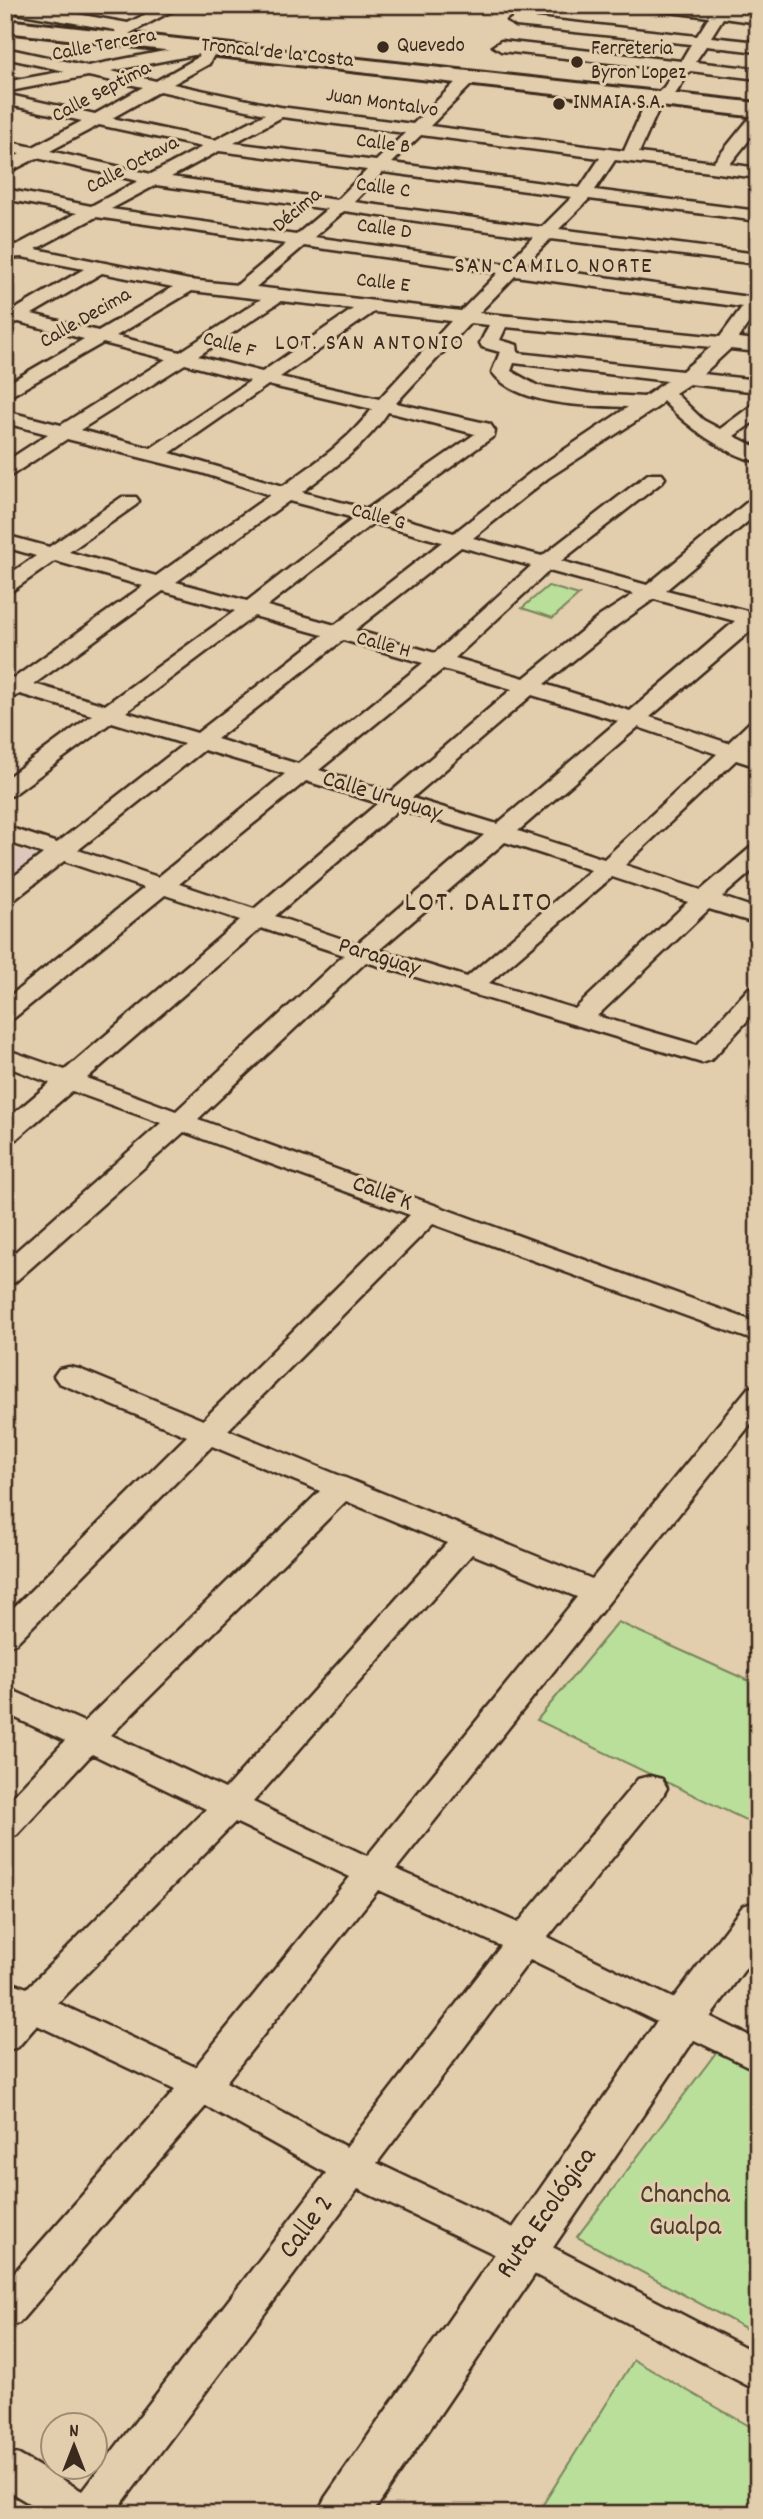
<svg xmlns="http://www.w3.org/2000/svg" width="763" height="2519" font-family="Dekko,sans-serif">
<style>
.built{fill:#ddc6bc}
.green{fill:#b9df9a;stroke:#7a845c;stroke-width:2}
.lines{fill:none;stroke-linecap:round;stroke-linejoin:round}
.minor-casing{stroke:#3b2a1e;stroke-width:5}
.major-casing{stroke:#3b2a1e;stroke-width:5}
.highway-casing{stroke:#3b2a1e;stroke-width:6}
.minor{fill:#e2cdac;fill-rule:evenodd}
.major{fill:#e2cdac;fill-rule:evenodd}
.highway{fill:#e2cdac;fill-rule:evenodd}
.poi-dot{fill:#3b2a1e;stroke:#e2cdac;stroke-width:2.5}
.labels{text-anchor:middle;dominant-baseline:central;stroke-width:6;stroke-linejoin:round;paint-order:stroke}
.far-street-label{font-size:21px;fill:#3b2a1e;stroke:#e2cdac}
.far-poi-label{font-size:21px;fill:#3b2a1e;stroke:#e2cdac;text-anchor:start}
.far-quarter-label{font-size:23px;letter-spacing:2px;fill:#3b2a1e;stroke:#e2cdac}
.street-label{font-size:24px;fill:#3b2a1e;stroke:#e2cdac}
.quarter-label{font-size:28px;letter-spacing:2px;fill:#3b2a1e;stroke:#e2cdac}
.near-park-label{font-size:28px;fill:#483c2a;stroke:#e2cdac}
.near-street-label{font-size:28px;fill:#3b2a1e;stroke:#e2cdac}
</style>
<rect width="100%" height="100%" fill="#e2cdac"/>
<filter id="ink" filterUnits="userSpaceOnUse"><feTurbulence type="fractalNoise" baseFrequency=".0143" numOctaves="2"/><feDisplacementMap in="SourceGraphic" scale="14" xChannelSelector="R" yChannelSelector="G"/><feConvolveMatrix kernelMatrix="1 2 1 2 8 2 1 2 1" color-interpolation-filters="sRGB"/></filter>
<g filter="url(#ink)">
<path class="built" d="M5 845 39 856 5 882Z"/>
<g class="green">
<path d="M548 586 579 595 553 618 522 608Z"/>
<path d="M618 1622 758 1685V1826L537 1720Z"/>
<path d="M727 2038 758 2054V2335L577 2237Z"/>
<path d="M634 2360 758 2431V2514H537Z"/>
</g>
<g class="lines">
<defs>
<g id="minor">
<path d="M5 5H26L128 23 164 5H183L121 38 116 36 115 30 5 11Z"/>
<path d="M639 5 714 8 716 5H731L728 10 758 13V23L723 18 711 37 758 42V52L706 46 695 62 758 69V79L690 71 676 93 659 108 639 153 714 162 752 115 758 113V129L730 164 758 168V178L615 160 595 190 758 211V221L589 199 559 229 758 254V264L550 239 524 266 749 297 758 292V310L738 338 758 340V352L730 349 703 374 758 380V392L689 384 675 393 703 420 720 429 751 406 758 404V419L734 436 758 448V462C723 453 688 427 663 401L658 407 548 478 473 538 542 556 648 474H662L665 478 662 482 561 561 647 585 751 499 758 497V513L666 590 747 611 758 607V627H755L650 717 728 743 750 722 758 720V740L748 749 758 752V767L736 760 625 865 701 890 750 848 758 846V866L722 897 758 909V924L709 909 597 1016 697 1045 749 988 758 985V1009L711 1060 702 1063 366 962 198 1119 758 1323V1342L433 1224 228 1430 592 1579 748 1388 758 1386V1415L396 1869 518 1923 638 1779 650 1776 662 1779 667 1788 662 1797 548 1937 758 2040V2071L530 1960 377 2163 537 2239 758 2354V2391L509 2261 358 2189 114 2514H47L5 2489V2450L19 2455 82 2491 326 2173 206 2106 19 2323 5 2328V2283L175 2090 37 2025 18 2047 5 2051V1980L27 1988 206 1809 92 1754 17 1835 5 1839V1804L65 1741 5 1713V1687L84 1722 320 1491 212 1446 16 1643 5 1646V1616L187 1436 59 1383 54 1376 59 1369 69 1367 79 1369 203 1420 410 1215 184 1132 15 1282 5 1285V1261L161 1123 72 1091 14 1141 5 1143V1121L50 1083 5 1066V1049L65 1070 240 920 165 895 14 1018 5 1021V1000L144 888 64 861 14 900 5 902V883L43 854 5 841V826L57 843 184 744 112 722 13 795 5 797V779L92 715 20 694 5 701V675L14 678 143 586 55 561 12 591 5 593V577L36 556 5 547V535L49 547 122 497H136L139 501 136 505 69 552 156 576 270 495 202 473 67 439 12 475 5 477V462L48 434 5 423V411L61 425 166 359 103 343 5 399V385L84 339 19 322 5 324V308L14 310 84 269 22 257 8 258 5 243 17 245 77 213 5 199V189L91 206 138 181 37 158 5 174V162L20 154 5 151V141L33 147 82 121 5 104V94L95 114 143 87 88 76 5 92V82L65 71 5 58V48L88 66 210 42 218 47 209 64 173 84 280 107 413 124 465 73H477L479 76 477 79 430 126 624 151 644 106 664 87 675 70 501 51 493 46 501 41 681 61 691 44 516 26 508 21 516 16 697 36 709 17 646 9ZM199 54 197 58 156 81 111 71ZM160 91 265 114 215 140 112 118ZM282 117 405 133 376 161 234 143ZM99 125 202 147 151 174 50 151ZM421 135 600 158 580 188 392 163ZM219 151 367 170 337 200 171 177ZM383 172 572 197 542 227 354 202ZM156 185 327 209 296 235 111 209ZM344 211 533 237 507 264 314 237ZM96 217 286 244 237 285 189 280 36 249ZM304 246 498 273 461 311 256 287ZM102 273 173 287 98 331 32 314ZM515 276 742 307 720 337 479 313ZM192 291 261 299 180 352 116 336ZM281 301 353 309 262 372 198 356ZM374 312 451 321 379 399 280 377ZM470 323 489 325 480 343 482 347 500 352 492 372C518 407 588 406 628 407L534 470 454 533 386 514 494 436 495 431 490 424 396 403ZM506 327 711 347 682 371 518 353 517 345 500 340ZM514 363 667 381 644 397 593 394 538 386 511 371ZM185 364 250 381 151 448 80 430ZM268 385 372 409C348 441 315 463 283 486L170 453ZM388 412 475 434 367 509 302 492C334 468 365 446 388 412ZM289 501 354 518 247 601 176 582ZM373 523 442 542 335 625 267 606ZM461 547 531 566 435 653 355 630ZM549 571 634 594 600 616 524 678 455 658ZM163 591 235 611 105 705 34 684ZM654 599 735 621 630 711 544 684 616 626ZM254 616 323 635 197 733 126 712ZM343 640 423 663 298 764 217 739ZM443 669 512 689 391 792 319 770ZM532 695 618 721 497 824 412 798ZM638 727 717 754 604 859 518 831ZM204 750 285 774 158 877 78 850ZM306 781 378 803 254 909 179 884ZM399 809 484 835 357 944 275 916ZM505 842 591 870 467 977 379 950ZM612 877 688 902 575 1009 489 983ZM261 928 344 955 176 1111 87 1078ZM346 1501 447 1543 225 1789 111 1735ZM472 1554 577 1597 367 1856 253 1802ZM235 1822 350 1877 195 2067 58 2003ZM378 1890 501 1946 346 2147 226 2082Z"/>
</g>
<path id="major" d="M758 1901V1951L698 2034 372 2514H317L325 2498 666 2008 743 1906Z"/>
<path id="highway" d="M5 20 758 103V117L5 32Z"/>
</defs>
<use href="#minor" class="minor-casing"/>
<use href="#major" class="major-casing"/>
<use href="#highway" class="highway-casing"/>
<use href="#minor" class="minor"/>
<use href="#major" class="major"/>
<use href="#highway" class="highway"/>
</g>
</g>
<g class="poi-dot">
<circle cx="383" cy="47" r="7"/>
<circle cx="577" cy="62" r="7"/>
<circle cx="559" cy="104" r="7"/>
</g>
<g class="labels">
<g class="far-street-label">
<text transform="translate(104 46) rotate(-11)">Calle Tercera</text>
<text transform="translate(277 54) rotate(6)">Troncal de la Costa</text>
<text transform="translate(102 93) rotate(-28)">Calle Septima</text>
<text transform="translate(382 104) rotate(8)">Juan Montalvo</text>
<text transform="translate(383 145) rotate(8)">Calle B</text>
<text transform="translate(133 166) rotate(-28)">Calle Octava</text>
<text transform="translate(383 189) rotate(8)">Calle C</text>
<text transform="translate(298 211) rotate(-40)">Décima</text>
<text transform="translate(384 230) rotate(8)">Calle D</text>
<text transform="translate(383 284) rotate(7)">Calle E</text>
<text transform="translate(86 319) rotate(-30)">Calle Decima</text>
<text transform="translate(229 346) rotate(15)">Calle F</text>
<text transform="translate(378 518) rotate(15)">Calle G</text>
<text transform="translate(383 646) rotate(15)">Calle H</text>
</g>
<g class="far-poi-label">
<text x="397" y="47">Quevedo</text>
<text x="591" y="50">Ferreteria<tspan x="591" dy="24">Byron Lopez</tspan></text>
<text x="573" y="104">INMAIA S.A.</text>
</g>
<g class="far-quarter-label">
<text x="554" y="267">SAN CAMILO NORTE</text>
<text x="370" y="344">LOT. SAN ANTONIO</text>
</g>
<g class="street-label">
<text transform="translate(382 797) rotate(17)">Calle Uruguay</text>
<text transform="translate(379 958) rotate(17)">Paraguay</text>
<text transform="translate(382 1194) rotate(20)">Calle K</text>
</g>
<g class="quarter-label">
<text x="479" y="905">LOT. DALITO</text>
</g>
<g class="near-park-label">
<text x="685" y="2197">Chancha<tspan x="685" dy="32">Gualpa</tspan></text>
</g>
<g class="near-street-label">
<text transform="translate(548 2214) rotate(-55)">Ruta Ecológica</text>
<text transform="translate(308 2228) rotate(-53)">Calle 2</text>
</g>
</g>
<rect width="763" height="2519" fill="none" stroke="#e2cdac" stroke-width="28"/>
<rect x="14" y="14" width="735" height="2491" fill="none" stroke="#3b2a1e" stroke-width="2.5" filter="url(#ink)"/>
<g transform="translate(74 2446)"><circle r="33" fill="#e2cdac" stroke="#9f8c73" stroke-width="2"/>
<path d="M0-5L12 26L0 18L-12 26Z" fill="#3b2a1e"/>
<text y="-10" font-size="19" font-weight="bold" text-anchor="middle" fill="#3b2a1e">N</text>
</g>
</svg>
